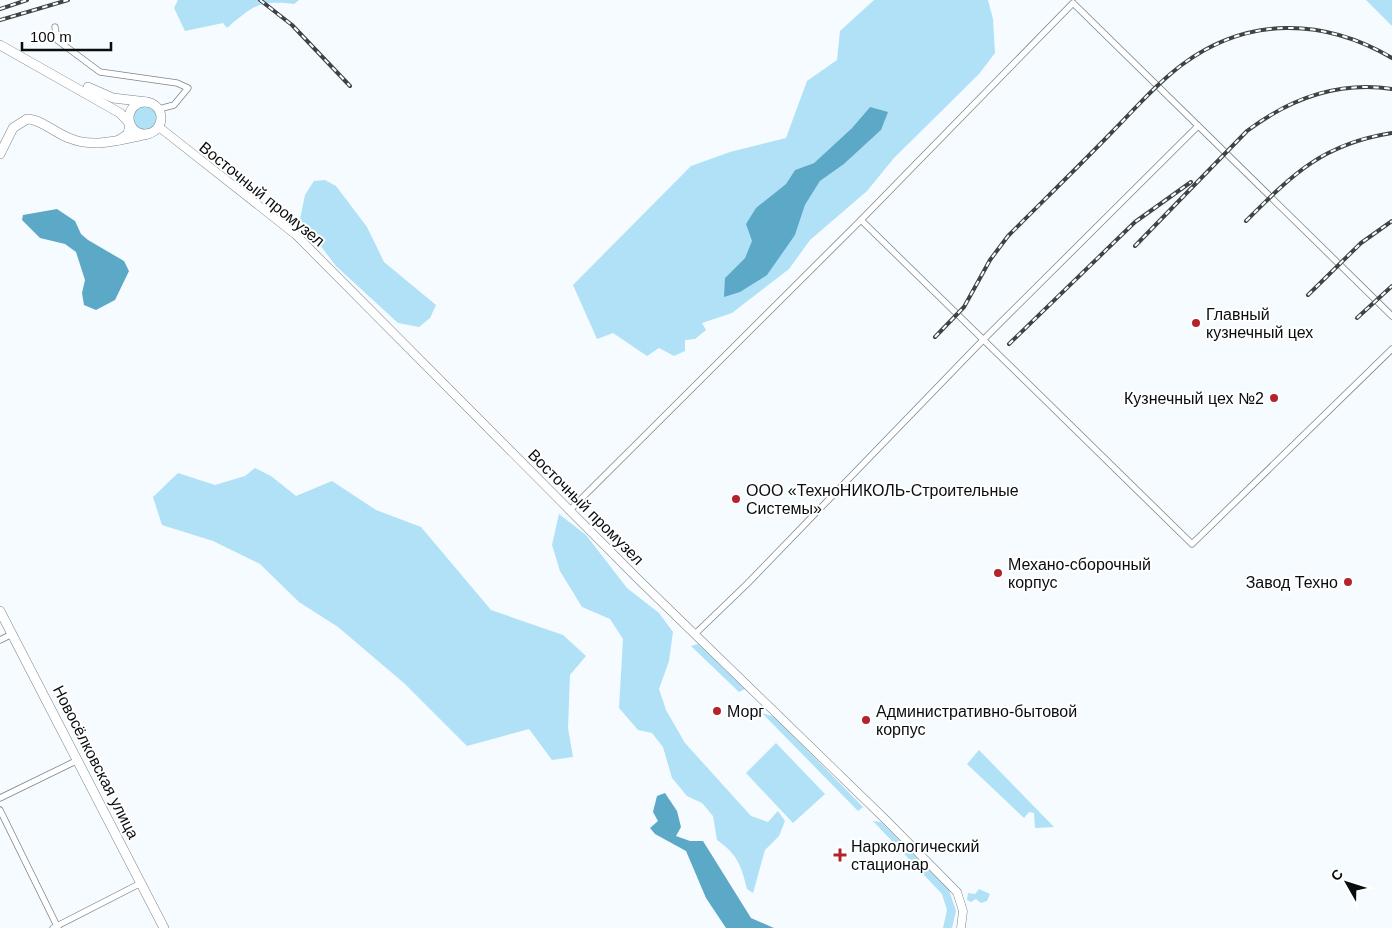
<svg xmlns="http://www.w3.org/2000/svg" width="1392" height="928" font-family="Helvetica,sans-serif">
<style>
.green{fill:#b0e1f7;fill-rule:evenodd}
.water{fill:#5ca9c7}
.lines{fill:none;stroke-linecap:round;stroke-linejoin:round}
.street-casing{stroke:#7c868a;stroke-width:7}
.secondary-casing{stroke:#7c868a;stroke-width:9}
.primary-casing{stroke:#7c868a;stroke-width:10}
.street{stroke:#fff;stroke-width:5.5}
.secondary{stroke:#fff;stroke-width:8}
.primary{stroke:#fff;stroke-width:9}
.rail-casing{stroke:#3e4344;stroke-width:4}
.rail{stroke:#fff;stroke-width:2;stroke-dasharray:5.5;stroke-linecap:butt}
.poi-dot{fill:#b4232a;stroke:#fff;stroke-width:2}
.labels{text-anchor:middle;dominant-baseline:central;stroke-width:4;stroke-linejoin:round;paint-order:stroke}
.street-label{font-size:16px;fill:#090d0e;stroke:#fff}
.poi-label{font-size:16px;fill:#090d0e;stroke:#fff;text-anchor:start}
</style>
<rect width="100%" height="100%" fill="#f5fbfe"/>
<g class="green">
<path d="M178 0H299L294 4C258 0 253 6 227 28L223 23 185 31 174 8Z"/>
<path d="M874 0H988L993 19 995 53 979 74 894 158 867 191 810 240 789 269 732 313 702 323 706 330 695 339 685 340V351L674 356 659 348 647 356 613 333 597 339 573 285 691 166 730 152 786 138 807 81 837 60 840 31ZM870 107 881 130 844 164 820 181 805 205 795 235 786 246 725 278 745 258 774 195 786 184 795 170 814 163 852 128Z"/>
<path d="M1366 0H1392V26Z"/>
<circle cx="145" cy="118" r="13"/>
<path d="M325 180 336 186 367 227 384 262 436 305 430 318 419 327 398 323 336 266 300 219 305 195 314 181Z"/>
<path d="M255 468 271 476 296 496 332 481 376 510 421 527 491 610 563 635 586 656 570 675 568 728 573 757 552 760 529 729 467 746 405 684 338 627 299 602 260 564 213 541 162 525 153 497 178 473 215 485 245 476Z"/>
<path d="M559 514 586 535 627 588 659 613 673 632 669 661 659 689 666 710 685 743 751 816 768 822 778 811 785 821 779 836 765 850 753 893 747 889C741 865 738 855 717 840L713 816 702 803 687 796 672 778 663 747 652 733 638 730 619 708 623 639 610 619 582 607 560 571 552 545Z"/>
<path d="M698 644 745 689 739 692 691 646Z"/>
<path d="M762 713 775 717 863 807 858 811Z"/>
<path d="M776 743 825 794 793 823 746 773Z"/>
<path d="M979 750 1054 827 1035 828 1034 813 1029 812 1024 818 967 764Z"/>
<path d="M873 821 881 822 949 890 956 911 952 928H943L947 910 942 894Z"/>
<path d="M979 889 990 894 987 901 981 903 976 899 971 902 967 900 968 893 975 894Z"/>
</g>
<g class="water">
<path d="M870 107 888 112 881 130 844 164 820 181 805 205 795 235 767 275 740 292 724 297 725 278 745 258 752 241 746 224 756 208 786 184 795 170 814 163 852 128Z"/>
<path d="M57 209 75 221 81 234 88 240 124 261 129 271 115 300 96 310 84 305 82 293 85 280 76 252 65 244 40 238 22 220 23 215Z"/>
<path d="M665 793 677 811 681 827 676 836 690 841H703L751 918 774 928H726L706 898 686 851 655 834 650 828 658 821 653 812 657 796Z"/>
</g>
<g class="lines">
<defs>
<g id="street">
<path d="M55 27 57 40 100 72 177 83 188 88 174 105 159 109"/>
<path d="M861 220 1192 544 1392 349"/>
<path d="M569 511 861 220 1073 3 1392 316"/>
<path d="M695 634 747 584 983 340 1198 126"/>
<path d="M0 640 12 634"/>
<path d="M0 798 78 760"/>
<path d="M0 810 58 928"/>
<path d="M53 928 141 883"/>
</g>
<path id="secondary" d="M159 127 296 235 639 580 886 820 957 892 963 911 961 928"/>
<g id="primary">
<path d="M0 45 120 113 130 124 128 134 119 140"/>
<path d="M88 87 113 98 147 102"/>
<circle cx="145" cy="118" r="16"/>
<path d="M0 154 13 128 27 119C41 119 55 133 69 138 94 149 123 139 148 134"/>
<path d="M0 611 164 928"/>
</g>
</defs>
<use href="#street" class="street-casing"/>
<use href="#secondary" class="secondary-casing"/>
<use href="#primary" class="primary-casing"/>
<use href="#street" class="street"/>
<use href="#secondary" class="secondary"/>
<use href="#primary" class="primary"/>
<defs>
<g id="rail">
<path d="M260 0 292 25 350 86"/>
<path d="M0 9 27 0"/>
<path d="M0 20 68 0"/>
<path d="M1246 221C1294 173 1323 144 1392 133"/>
<path d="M1135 246 1247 131C1291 98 1338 81 1392 89"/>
<path d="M1308 295 1361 243 1392 221"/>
<path d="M1357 318 1392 286"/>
<path d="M935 337 964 307 990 260 1008 236C1043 201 1078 167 1112 132 1135 109 1157 83 1183 64 1248 16 1324 18 1392 58"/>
<path d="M1009 344 1135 222 1191 182"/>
</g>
</defs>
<use href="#rail" class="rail-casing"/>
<use href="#rail" class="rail"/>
</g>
<g class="poi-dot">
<circle cx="1196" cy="323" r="5"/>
<circle cx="1274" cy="398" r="5"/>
<circle cx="736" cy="499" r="5"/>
<circle cx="998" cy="573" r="5"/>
<circle cx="1348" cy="582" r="5"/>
<circle cx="717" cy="711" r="5"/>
<circle cx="866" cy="720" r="5"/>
<path d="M837.5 847.5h5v5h5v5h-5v5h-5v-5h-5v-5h5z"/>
</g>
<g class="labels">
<g class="street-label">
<text transform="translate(262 194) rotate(39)">Восточный промузел</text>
<text transform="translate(586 507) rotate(45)">Восточный промузел</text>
<text transform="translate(96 762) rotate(63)">Новосёлковская улица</text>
</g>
<g class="poi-label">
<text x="1206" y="314">Главный<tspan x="1206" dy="18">кузнечный цех</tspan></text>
<text x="1264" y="398" text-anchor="end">Кузнечный цех №2</text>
<text x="746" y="490">ООО «ТехноНИКОЛЬ-Строительные<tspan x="746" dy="18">Системы»</tspan></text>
<text x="1008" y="564">Механо-сборочный<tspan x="1008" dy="18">корпус</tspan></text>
<text x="1338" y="582" text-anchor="end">Завод Техно</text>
<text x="727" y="711">Морг</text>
<text x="876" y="711">Административно-бытовой<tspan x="876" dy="18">корпус</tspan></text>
<text x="851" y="846">Наркологический<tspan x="851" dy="18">стационар</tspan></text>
</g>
</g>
<g transform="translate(1347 883) rotate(309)" stroke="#ffffff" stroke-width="4" paint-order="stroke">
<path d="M0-4L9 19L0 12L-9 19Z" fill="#090d0e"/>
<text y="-8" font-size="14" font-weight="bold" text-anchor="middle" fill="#090d0e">С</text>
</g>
<path d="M22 42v8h89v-8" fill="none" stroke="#090d0e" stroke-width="2.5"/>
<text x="30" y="42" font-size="15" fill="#090d0e" stroke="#ffffff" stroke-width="4" paint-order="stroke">100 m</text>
</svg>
